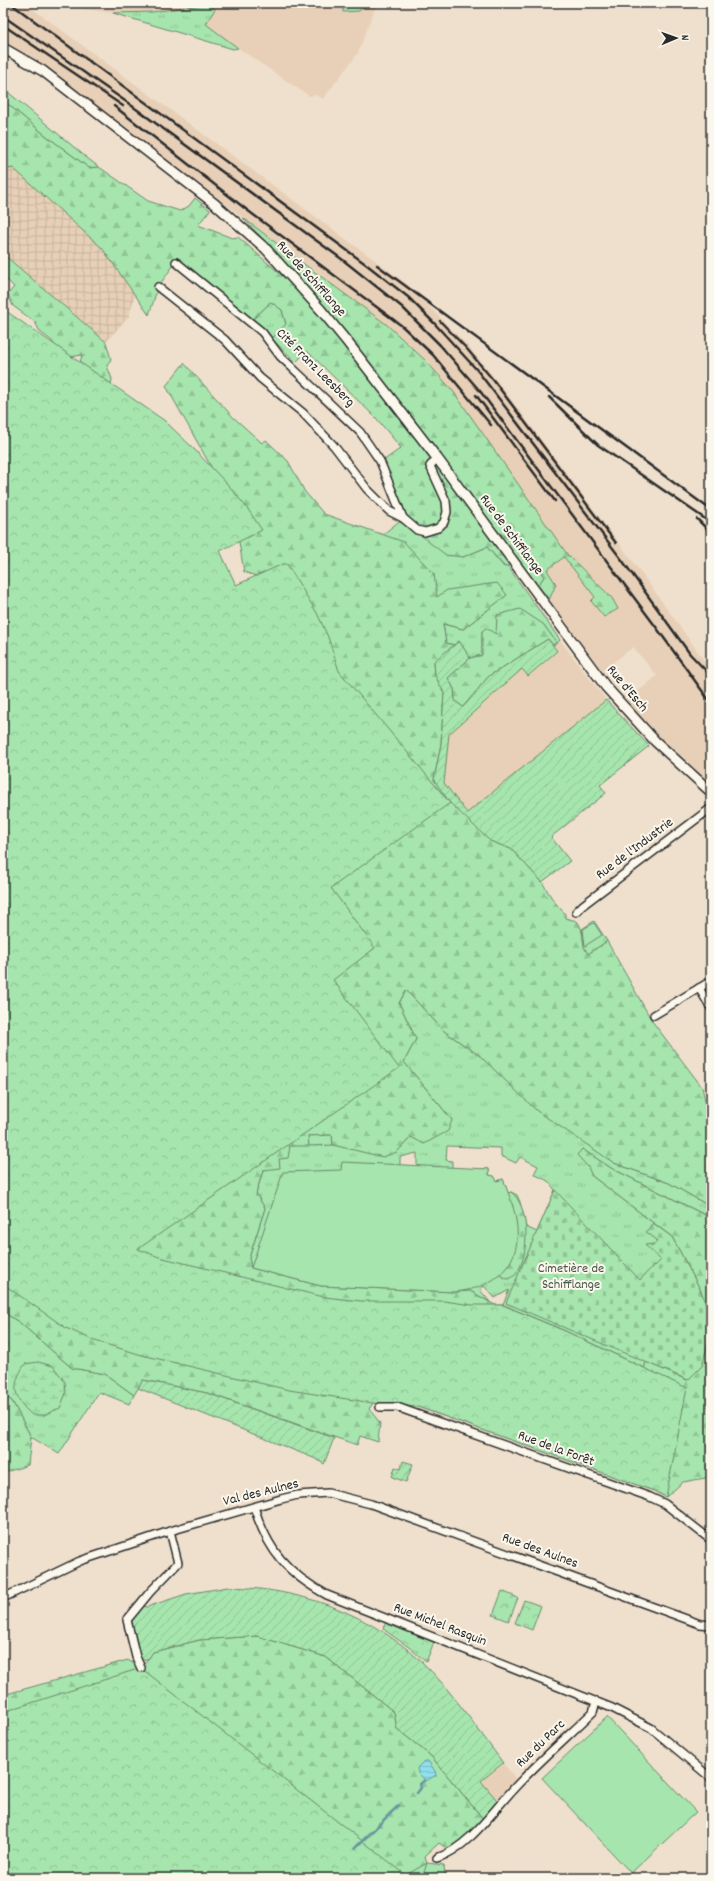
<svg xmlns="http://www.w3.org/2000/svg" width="714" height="1881" font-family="Dekko,sans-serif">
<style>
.built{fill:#e7d0b7}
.industrial{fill:url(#industrial-grid)}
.grass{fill:url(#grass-tufts);stroke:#68886c;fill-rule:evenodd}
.forest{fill:url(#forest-firs);stroke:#68886c}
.wetland{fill:url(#wetland-marsh);stroke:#68886c}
.cemetery{fill:url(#cemetery-stones);stroke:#68886c}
.park{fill:url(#park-crowns);stroke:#68886c}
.garden{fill:url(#garden-furrows);stroke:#68886c}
.pitch{fill:#a6e5ad;stroke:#68886c}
.water{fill:url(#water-rules);stroke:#68979f}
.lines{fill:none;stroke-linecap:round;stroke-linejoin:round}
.stream{stroke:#68979f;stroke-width:2.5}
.minor-casing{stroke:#2b2b2b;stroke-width:10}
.tertiary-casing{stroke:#2b2b2b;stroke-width:12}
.minor{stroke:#fbf7ec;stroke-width:7}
.tertiary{stroke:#fbf7ec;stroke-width:9}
.rail{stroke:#2b2b2b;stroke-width:2.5}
.labels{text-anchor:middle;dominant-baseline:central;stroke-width:4;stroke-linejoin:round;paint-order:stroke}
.street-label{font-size:14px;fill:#2b2b2b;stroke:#fbf7ec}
.park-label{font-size:14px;fill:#4a5a4c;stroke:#fbf7ec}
</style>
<defs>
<pattern id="industrial-grid" width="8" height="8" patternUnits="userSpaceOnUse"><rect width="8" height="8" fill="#e7d0b7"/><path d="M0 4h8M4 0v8" fill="none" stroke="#c6b39e"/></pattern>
<pattern id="grass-tufts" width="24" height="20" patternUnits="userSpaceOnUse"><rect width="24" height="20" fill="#a6e5ad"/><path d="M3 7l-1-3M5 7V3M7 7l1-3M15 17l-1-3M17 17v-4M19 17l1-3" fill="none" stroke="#8fc595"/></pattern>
<pattern id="forest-firs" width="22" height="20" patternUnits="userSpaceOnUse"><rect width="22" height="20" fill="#a6e5ad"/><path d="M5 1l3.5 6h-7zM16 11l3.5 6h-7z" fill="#8fc595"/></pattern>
<pattern id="wetland-marsh" width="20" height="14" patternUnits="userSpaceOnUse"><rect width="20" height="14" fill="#a6e5ad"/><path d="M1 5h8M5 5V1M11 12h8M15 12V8" fill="none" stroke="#8fc595"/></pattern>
<pattern id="cemetery-stones" width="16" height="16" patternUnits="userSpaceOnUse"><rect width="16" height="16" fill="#a6e5ad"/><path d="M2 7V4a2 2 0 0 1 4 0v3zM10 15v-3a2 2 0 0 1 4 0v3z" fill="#8fc595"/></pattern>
<pattern id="park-crowns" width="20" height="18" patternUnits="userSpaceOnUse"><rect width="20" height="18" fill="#a6e5ad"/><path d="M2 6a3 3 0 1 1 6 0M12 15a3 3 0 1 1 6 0" fill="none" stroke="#8fc595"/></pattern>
<pattern id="garden-furrows" width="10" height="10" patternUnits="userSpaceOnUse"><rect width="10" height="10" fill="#a6e5ad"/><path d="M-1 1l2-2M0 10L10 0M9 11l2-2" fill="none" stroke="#8fc595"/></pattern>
<pattern id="water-rules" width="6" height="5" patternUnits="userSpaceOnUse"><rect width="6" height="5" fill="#90dfed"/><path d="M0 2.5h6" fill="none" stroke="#7cc0cb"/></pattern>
</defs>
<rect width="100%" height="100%" fill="#efe0cd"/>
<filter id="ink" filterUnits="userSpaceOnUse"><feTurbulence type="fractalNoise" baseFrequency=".025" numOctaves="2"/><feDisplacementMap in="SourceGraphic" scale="8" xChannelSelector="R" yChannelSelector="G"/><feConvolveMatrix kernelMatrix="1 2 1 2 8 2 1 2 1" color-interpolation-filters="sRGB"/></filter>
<g filter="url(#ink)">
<g class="built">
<path d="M3 3H24L41 15 365 253 406 283 470 348 501 386 637 567 711 670V781L709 782 703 777 671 749 625 702 657 676 633 647 602 671 549 600 556 584 547 570 564 557 596 597 591 601 603 617 617 609 612 598 567 554 453 391 426 361 386 324 242 217 81 93 33 58 3 42Z"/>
<path d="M57 3H377L358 53 323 99 316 95 309 96 238 48 233 49 113 13 69 7Z"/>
<path d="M560 640 606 700 468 813 444 783 449 734 522 668 528 676 557 651 553 645Z"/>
<path d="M503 1763 519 1783 501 1805 481 1781Z"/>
</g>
<path class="industrial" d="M13 168 102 248 135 295 129 316 106 342 3 254V231L7 227 4 224 3 225V175L8 169Z"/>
<g class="grass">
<path d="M289 3H368L359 11 343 12V6L315 7Z"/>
<path d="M208 4 215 9 206 24 238 48 233 49 113 13 152 12Z"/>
<path d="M3 88 87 158 99 167 89 168 45 135 3 100Z"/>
<path d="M242 217 304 264 294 272Z"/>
<path d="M271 302 282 310 286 324 272 339 253 319Z"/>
<path d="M398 522 410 525 463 557 487 547 504 567 507 565 560 640 557 643 543 624 496 634 482 631V655L470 658 459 641 454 645 446 643 443 624 463 629 507 595 436 597 382 535Z"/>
<path d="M497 532C514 543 539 555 544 577L538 585Z"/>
<path d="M406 990 444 1031 480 1056 501 1075 614 1163 669 1183 711 1207V1218L611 1168 582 1149 592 1176 672 1237 711 1316V1331L688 1380 647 1363 644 1368 565 1331 503 1305 509 1290 495 1298 484 1286 480 1290 490 1302 470 1291 455 1292 251 1268 249 1258 265 1208 256 1194 263 1170 279 1159 290 1146 308 1136 397 1152 411 1137 452 1120 404 1062 416 1039 399 1003ZM447 1146 501 1148V1156L516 1163 520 1157 538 1166 534 1174 548 1181 555 1190 537 1232 526 1227 520 1202 517 1195 511 1192 508 1193 503 1179 497 1181 494 1176 489 1175V1169L452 1168V1161L446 1160ZM417 1153V1166H400V1157Z"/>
<path d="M3 1312 19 1322 72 1368 105 1374 134 1395 129 1404 99 1392 59 1454 31 1437 12 1401 3 1395Z"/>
</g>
<g class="forest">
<path d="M3 100 45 135 89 168 99 167 148 201 180 211 189 206 195 198 210 210 198 225 232 238 238 237 285 278 304 264 386 324 426 361 453 391 567 554 612 598 618 609 604 617 591 601 595 597 564 557 547 570 556 584 549 600 538 585 544 577C539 552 506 537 486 525L513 562 505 567 487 547 463 557 446 555 430 543 410 525 383 461 401 448 377 419 307 351 296 362 272 339 286 324 282 310 271 302 253 319 178 259 158 287 149 315 102 248 13 168 8 169 3 175Z"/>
<path d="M3 254 106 342 111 359 107 366 112 379 108 401 3 475 79 366 82 355 63 358 52 341 40 332 35 322 13 306 8 294 14 287 3 276Z"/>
<path d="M184 363 233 417 262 443 266 440 288 461 305 492 324 514 404 542 434 574 437 597 447 590 497 583 507 595 463 629 443 624 446 643 454 645 434 662 435 675 444 693 441 744 434 780 490 841 511 849 542 882 553 900 565 914V918L577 921C585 931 581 943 588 954L607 941 652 1021 702 1087 708 1114 711 1119V1207L669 1183 614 1163 537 1111 480 1056 444 1031 406 990 399 1003 416 1039 404 1062 452 1120 448 1131 424 1144 411 1137 397 1152 383 1157 333 1145 332 1135 309 1136V1146H290L288 1158 279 1159 280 1168 263 1170 256 1194 265 1208 249 1258 251 1268 321 1286 455 1292 470 1291 495 1305H503L565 1331 644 1368 646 1362 687 1380 702 1366 711 1331V1477L683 1482 666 1497 654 1491 418 1407 373 1403 369 1409 380 1423 378 1442 360 1436 357 1445 207 1393 143 1380 134 1395 105 1374 72 1368 19 1322 3 1312V997L277 583 244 572 233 506 166 386Z"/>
<path d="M520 609 543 624 557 643 553 645 548 639 489 676 463 707 455 701 454 689 448 678 470 658 482 655V631L486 628 496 634 497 615Z"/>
<path d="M582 1149 611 1168 711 1218V1316L700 1289 672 1237 592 1176 588 1167 577 1155Z"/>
<path d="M511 1192C530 1205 530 1256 516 1274 515 1276 511 1277 508 1279L503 1278 500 1274 510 1264 516 1221 508 1193Z"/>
<path d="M3 1395 12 1401 31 1437 28 1465 3 1473Z"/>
<path d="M257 1636 326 1657 394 1712 397 1729 431 1756 485 1821 452 1852 439 1843 425 1856 427 1863 444 1865 445 1878H3V1695L128 1660 141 1668 153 1652 199 1640Z"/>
</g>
<path class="wetland" d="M38 1362 53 1366 65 1382 66 1393 60 1408 44 1415H32C13 1398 11 1385 25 1364Z"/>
<path class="cemetery" d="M555 1190 640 1280 654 1265 655 1266 661 1260 645 1245 655 1244 657 1240 646 1232 653 1223 672 1237 700 1289 711 1316V1331L702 1366 688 1380 506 1303Z"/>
<g class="park">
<path d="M3 309 165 421 194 449 229 486 247 508 262 530 220 551 236 585 283 564H287L317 613 328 637 339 671 450 803 331 888 375 948 333 980 399 1068 138 1249 159 1257 324 1297 361 1301H444L472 1305H503L565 1331 687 1388 666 1497 654 1491 418 1407 373 1403 289 1390 142 1355 95 1341 66 1328 3 1284Z"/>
<path d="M594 921 607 941 588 954 584 947 582 929Z"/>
<path d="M502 1591 518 1598 509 1621 493 1615Z"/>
<path d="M524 1600 541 1606 532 1630 515 1623Z"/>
<path d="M386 1622 434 1642 426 1662 410 1648 383 1629Z"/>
<path d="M141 1668 406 1875 427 1863 422 1878H3V1712Z"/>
</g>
<g class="garden">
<path d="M548 639 557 651 528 676 522 669 449 734 444 783 467 813 606 700 649 746 600 785 606 793 551 837 570 861 542 882 511 849 490 841 450 803 434 780 441 744 444 693 435 675 434 661 459 641 470 658 448 678 454 689 455 701 463 707 489 676Z"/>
<path d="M143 1380 207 1393 334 1438 324 1464 316 1459 138 1388Z"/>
<path d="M403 1461 413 1464 406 1482 392 1477 395 1467 401 1469Z"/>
<path d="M228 1587C310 1588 389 1621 442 1683 464 1709 483 1736 503 1763L481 1781 501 1805 485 1821 431 1756 397 1729 394 1712 326 1657 257 1636 199 1640 153 1652 149 1658 137 1662 127 1627 139 1605 147 1607 186 1594Z"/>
</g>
<g class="pitch">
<path d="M594 923 602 935 585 946 583 929Z"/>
<path d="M332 1135 333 1145 309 1146 308 1136Z"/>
<path d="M342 1162 489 1169V1175L494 1176 497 1181 503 1179C508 1192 514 1207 516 1220 524 1263 496 1288 455 1292L321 1286 251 1268 283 1172 341 1170Z"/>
<path d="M607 1717 696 1812 631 1873 542 1778Z"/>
</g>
<path class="water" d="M424 1761H428L435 1771 436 1775 426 1781 418 1773 417 1768Z"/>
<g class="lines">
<g class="stream">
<path d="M417 1793 421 1788 420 1784 425 1780"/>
<path d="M355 1848 399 1805"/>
</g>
<defs>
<g id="minor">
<path d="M176 262 262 332 280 356 360 432 380 461 403 518"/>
<path d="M158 287 225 340 260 378 303 413 334 446 367 489 389 511 403 518 417 530 425 532 438 528 444 522 447 512 446 501 430 466 437 458"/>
<path d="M576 912 583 905 711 808"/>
<path d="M699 988 711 1008"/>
<path d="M654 1015 711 981"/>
<path d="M380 1407H397L408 1411 650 1497 665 1504 711 1540"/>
<path d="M254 1507C268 1551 287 1573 327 1595L612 1708 651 1728 711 1778"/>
<path d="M3 1598 80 1561 170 1531 281 1499 298 1495 328 1493 371 1504 700 1624 711 1625"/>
<path d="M141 1668 136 1657 127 1620 150 1592 178 1563 170 1531"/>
<path d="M437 1858C472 1846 495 1807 520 1782 543 1758 568 1736 593 1712L596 1702"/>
</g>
<path id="tertiary" d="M3 48 43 71 215 204 266 249 321 310 348 343 437 458 606 687 655 741 711 792"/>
</defs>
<use href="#minor" class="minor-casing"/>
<use href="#tertiary" class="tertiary-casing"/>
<use href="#minor" class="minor"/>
<use href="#tertiary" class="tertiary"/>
<g class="rail">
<path d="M10 3 367 265 408 297 434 323 477 370 622 560 690 654 711 676"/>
<path d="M3 16 128 103 343 260 402 307 440 345 480 391 656 627 711 703"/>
<path d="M3 25 123 106"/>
<path d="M114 106 247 210 402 326 433 355 491 425"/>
<path d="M377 265 711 510"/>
<path d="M440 321 467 349 494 381 616 543"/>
<path d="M476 395 555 501"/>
<path d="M549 397 598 445 711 523"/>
<path d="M697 519 711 533"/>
</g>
</g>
</g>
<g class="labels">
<g class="street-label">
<text transform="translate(311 279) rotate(48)">Rue de Schifflange</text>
<text transform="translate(315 368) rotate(45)">Cité Franz Leesberg</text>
<text transform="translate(511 535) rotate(53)">Rue de Schifflange</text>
<text transform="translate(627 689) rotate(50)">Rue d'Esch</text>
<text transform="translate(635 849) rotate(-37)">Rue de l'Industrie</text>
<text transform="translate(556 1449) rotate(20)">Rue de la Forêt</text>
<text transform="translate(261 1493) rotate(-14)">Val des Aulnes</text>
<text transform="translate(540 1551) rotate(20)">Rue des Aulnes</text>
<text transform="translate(440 1625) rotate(21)">Rue Michel Rasquin</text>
<text transform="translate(541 1744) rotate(-44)">Rue du Parc</text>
</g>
<g class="park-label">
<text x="571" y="1269">Cimetière de<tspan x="571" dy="16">Schifflange</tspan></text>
</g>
</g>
<rect width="714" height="1881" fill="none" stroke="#fbf7ec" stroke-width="16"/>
<rect x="8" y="8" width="698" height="1865" fill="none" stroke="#2b2b2b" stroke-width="1.5" filter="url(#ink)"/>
<g transform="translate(676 38) rotate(88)" stroke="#fbf7ec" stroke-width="3" paint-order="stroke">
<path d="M0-3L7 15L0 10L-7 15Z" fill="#2b2b2b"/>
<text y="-6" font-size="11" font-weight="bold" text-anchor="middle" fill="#2b2b2b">N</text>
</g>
</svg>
